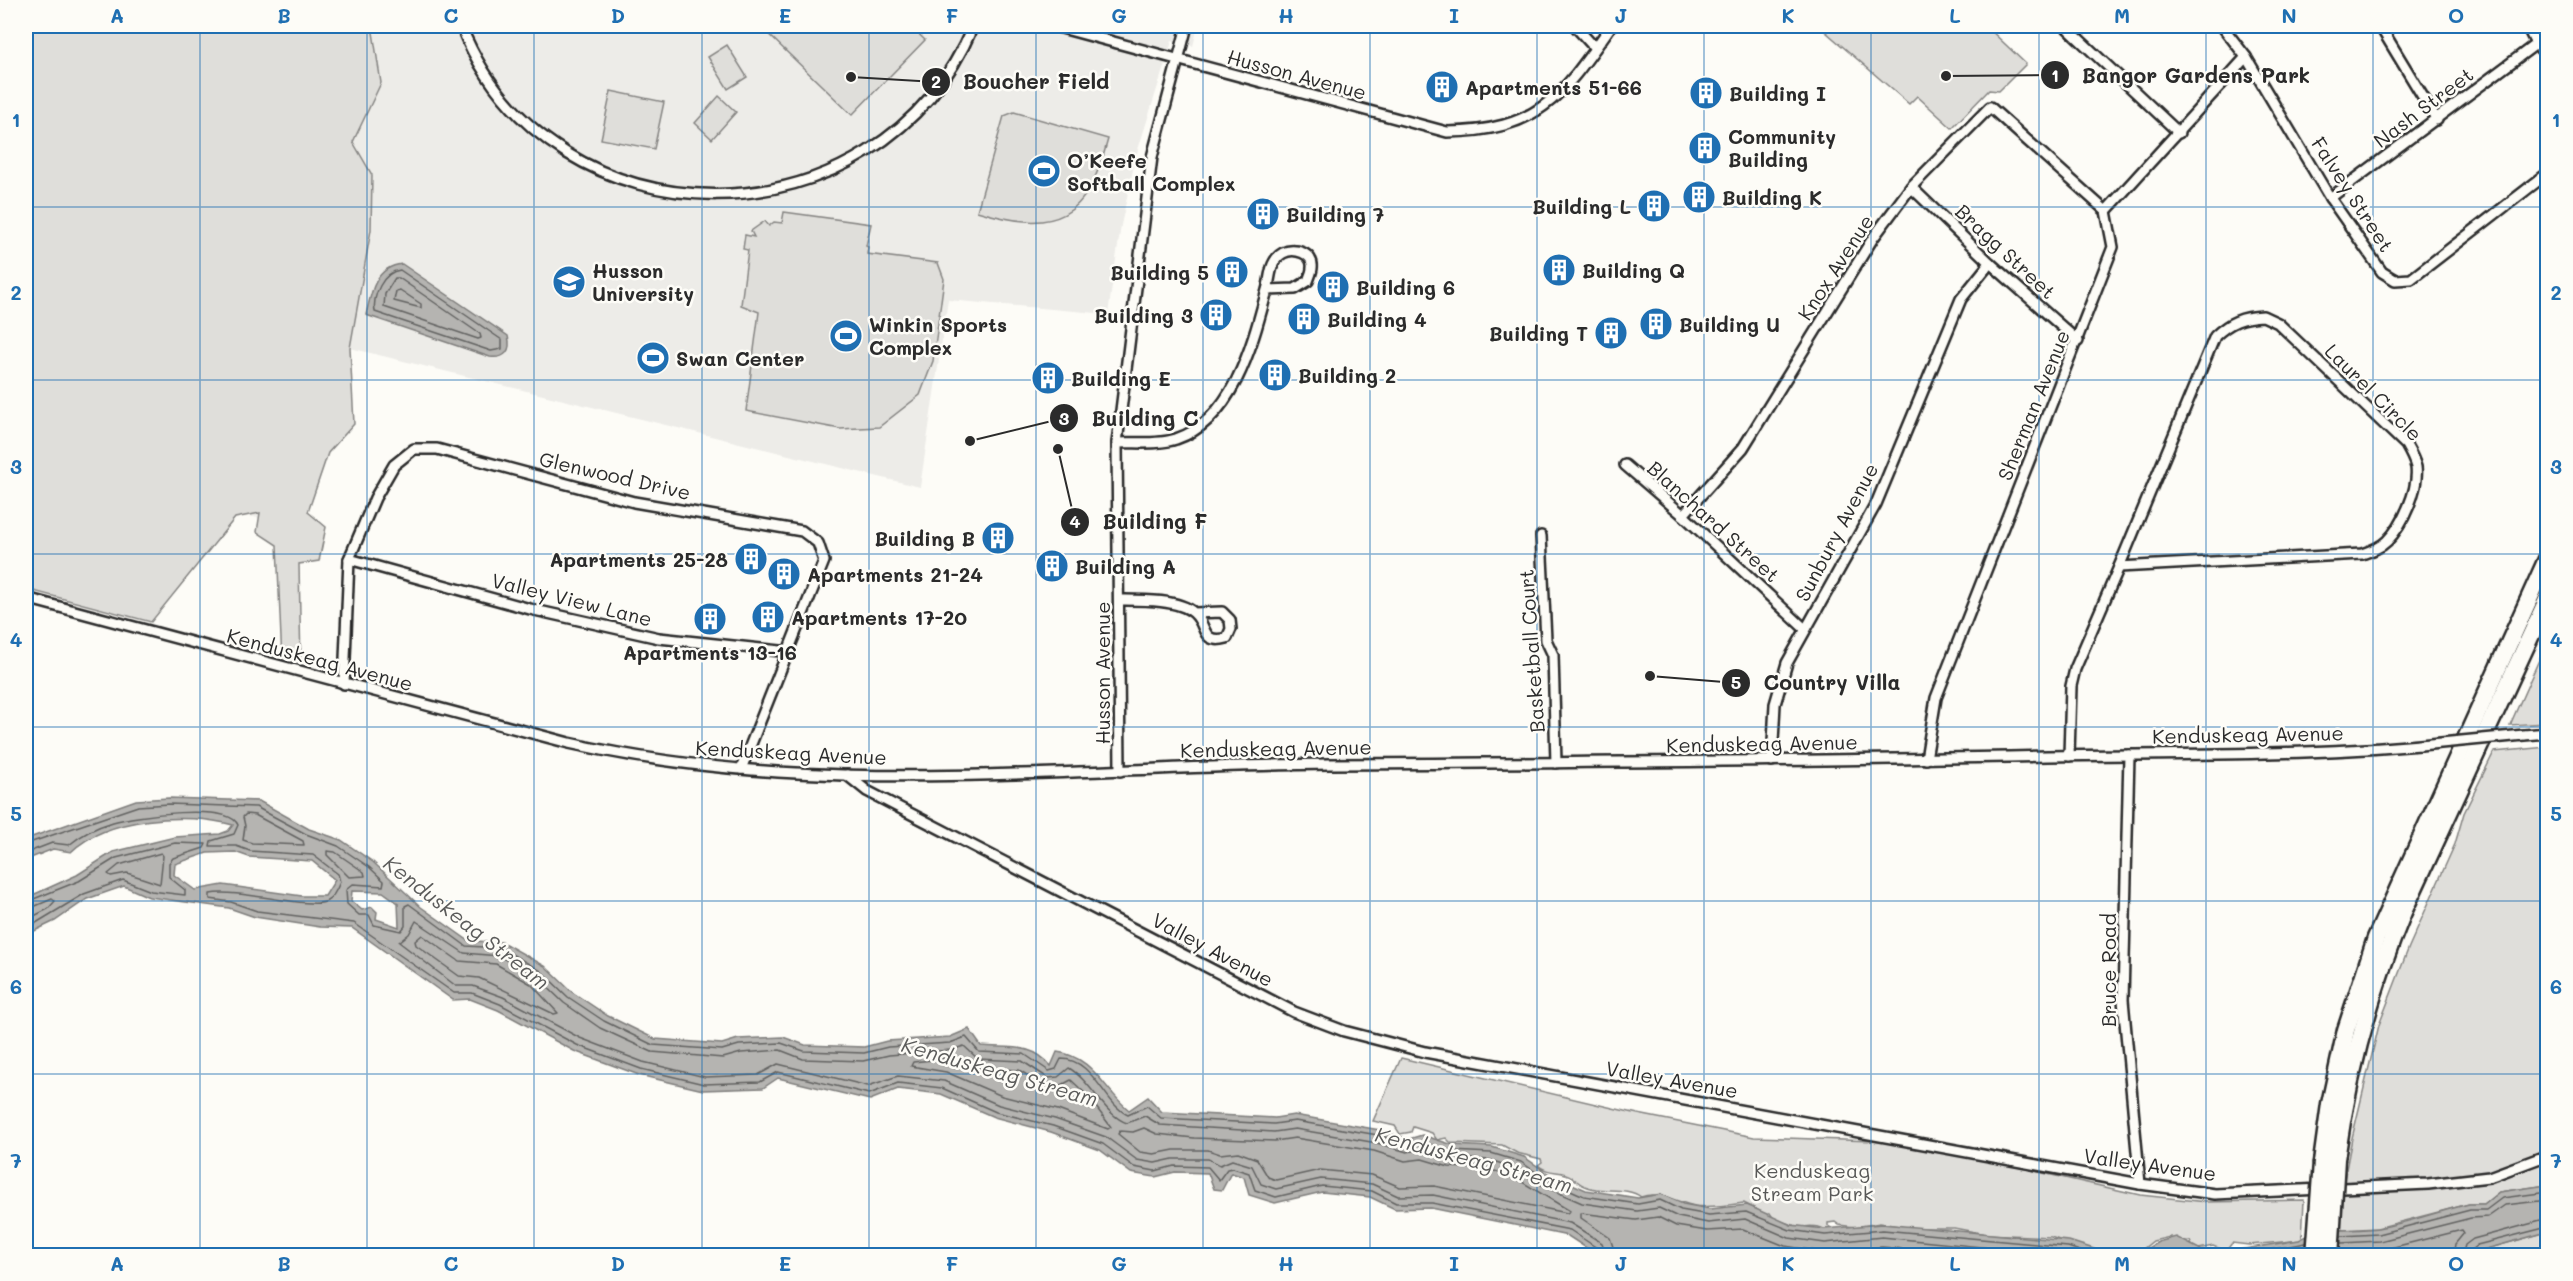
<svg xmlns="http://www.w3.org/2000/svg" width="2573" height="1281" font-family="Mali,sans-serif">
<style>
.built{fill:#edece8}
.green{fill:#dfdeda;stroke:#858482;stroke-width:1.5}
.water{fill:#b5b4b1;stroke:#7e7d7b;stroke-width:1.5;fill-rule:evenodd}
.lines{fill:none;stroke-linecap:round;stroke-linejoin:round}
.shore{stroke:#626261;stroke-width:1.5}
.street-casing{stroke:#2b2b2b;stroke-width:14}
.highway-casing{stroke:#2b2b2b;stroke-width:21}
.street{stroke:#fdfcf7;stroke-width:9}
.highway{stroke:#fdfcf7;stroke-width:16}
.street-bridge-casing{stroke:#2b2b2b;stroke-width:14;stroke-linecap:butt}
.highway-bridge-casing{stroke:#2b2b2b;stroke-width:21;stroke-linecap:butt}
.street-bridge{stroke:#fdfcf7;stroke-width:9}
.highway-bridge{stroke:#fdfcf7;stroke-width:16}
.grid{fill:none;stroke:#1f6fb2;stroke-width:1.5;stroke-opacity:0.55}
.labels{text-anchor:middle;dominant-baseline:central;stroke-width:5;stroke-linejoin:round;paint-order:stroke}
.street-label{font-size:20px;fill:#2b2b2b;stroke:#fdfcf7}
.poi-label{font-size:20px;font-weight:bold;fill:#2b2b2b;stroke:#fdfcf7;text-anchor:start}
.park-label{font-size:20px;fill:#585857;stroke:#fdfcf7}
.water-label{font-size:21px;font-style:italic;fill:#5b5b5a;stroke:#fdfcf7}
.leader{fill:none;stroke:#2b2b2b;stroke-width:2}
.callout-dot{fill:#2b2b2b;stroke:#fdfcf7;stroke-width:2}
.mark-label{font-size:18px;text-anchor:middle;font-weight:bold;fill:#fff}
.callout-label{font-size:21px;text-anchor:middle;font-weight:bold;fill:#2b2b2b;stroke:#fdfcf7;stroke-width:5;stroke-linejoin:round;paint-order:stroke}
.neatline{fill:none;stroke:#1f6fb2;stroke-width:2}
.grid-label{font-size:20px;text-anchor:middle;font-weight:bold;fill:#1f6fb2}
</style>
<rect width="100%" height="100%" fill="#fdfcf7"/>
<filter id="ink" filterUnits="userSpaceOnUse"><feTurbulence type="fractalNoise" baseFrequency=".0167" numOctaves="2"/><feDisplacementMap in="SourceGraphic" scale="12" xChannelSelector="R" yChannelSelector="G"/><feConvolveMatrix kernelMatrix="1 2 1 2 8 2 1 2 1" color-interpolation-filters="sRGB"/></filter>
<g filter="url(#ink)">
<path class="built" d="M26 26H1198L1193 46 1172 41 1136 156 1121 225 1108 314 948 300 920 487 350 348 288 524 161 498Z"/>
<g class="green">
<path d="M26 26H372L381 83 353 142 372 175 371 230 350 348 354 424 328 453 308 512 326 527 319 561 299 564 301 667 282 662 277 545 257 532 260 513 235 518 151 622 26 589Z"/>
<path d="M760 26H910L925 40 852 115Z"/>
<path d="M1819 26H1986L2026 64 1999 91 1989 90 1952 128 1917 96 1909 104Z"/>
<path d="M727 45 747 77 728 89 708 57Z"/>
<path d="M611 91 664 102 654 149 601 139Z"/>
<path d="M719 96 736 112 712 139 695 123Z"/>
<path d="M1014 112 1108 139C1087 220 1056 235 977 211L1004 116Z"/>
<path d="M784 212 871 224 866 246 868 247 867 254 938 263 944 279 933 361 920 395 879 427 840 429 746 411 759 312 741 305 748 250 743 249 745 235 754 237 751 231 765 221 769 226 774 222 782 223Z"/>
<path d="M2547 642V723L2510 725Z"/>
<path d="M2547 747V1185L2499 1192 2484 1204H2469L2377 1228 2340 1230 2344 1180 2352 1138 2379 1025 2409 947 2455 844 2464 813 2494 752Z"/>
<path d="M1401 1058 1638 1114 1754 1137 1873 1141 1942 1150 2140 1195 2207 1202 2304 1200 2302 1240 2249 1245 2232 1243 2226 1251 2213 1246 2194 1250 2190 1241 2169 1240 2170 1237 2153 1241 2138 1253 2103 1256 2051 1237 1986 1234 1954 1228H1912L1880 1223 1855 1227 1839 1225 1835 1222 1828 1223V1226L1833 1229 1827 1231C1821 1226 1808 1225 1802 1228L1774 1219 1770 1213 1767 1215 1744 1203C1729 1205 1712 1208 1695 1206 1678 1203 1659 1190 1641 1197 1630 1188 1610 1191 1596 1189 1584 1187 1580 1184 1572 1177 1562 1169 1548 1175 1538 1165L1542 1162 1541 1159 1517 1153 1502 1145 1451 1143 1446 1138 1437 1140 1432 1133 1413 1127 1411 1132 1400 1134 1395 1126 1373 1121Z"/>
<path d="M2547 1232V1255L2473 1256 2479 1251Z"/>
</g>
<g class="water">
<path d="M402 264 508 336C512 351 505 359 490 357L366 315C371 292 375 267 402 264Z"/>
<path d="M169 798 259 801 309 829 341 840 373 862 421 907 469 941 502 942 545 966 572 992 608 1016 655 1039 722 1044 738 1039 783 1037 805 1045 864 1047 887 1041 950 1037 969 1029 981 1046C1008 1049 1031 1042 1051 1066L1057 1052C1094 1057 1103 1089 1129 1110L1148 1097 1162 1112 1275 1118 1294 1115 1380 1130 1409 1139 1422 1135 1453 1145 1492 1147 1524 1157 1549 1174 1586 1190 1638 1198 1661 1194 1683 1204 1710 1209 1747 1205 1791 1225 1824 1229 1882 1224 2069 1241 2094 1249 2105 1255H1597L1568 1236 1431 1208 1395 1209 1370 1197 1322 1192 1275 1203 1249 1195 1244 1177 1231 1173 1222 1190 1214 1189 1208 1173 1175 1172 1155 1177 1131 1173 1100 1150 1051 1132 994 1117 941 1094 898 1089 870 1100 778 1078 763 1088 703 1090 639 1075 574 1051 498 1010 470 999 453 1000 352 928 320 927 255 917 229 908 149 897 124 886 87 899 55 921 26 935V898L77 875 113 852 175 837 220 834 228 831 233 825C186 812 107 817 71 852L53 849 26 860V839L136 800ZM235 852 249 857 312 861 335 880 325 896H302L223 885 195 890 174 875 175 864 207 853ZM352 891 383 892 398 903 399 927 376 919 377 912 372 907 362 910 351 901Z"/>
<path d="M2547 1185V1232L2479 1251 2473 1255 2134 1256 2158 1242 2176 1237 2201 1250 2232 1251 2299 1240C2323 1226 2352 1232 2378 1228 2408 1223 2439 1211 2469 1204H2484L2499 1192Z"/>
</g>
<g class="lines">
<g class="shore">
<path d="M400 270 502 340V349L491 351 375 312C372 296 383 272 400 270Z"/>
<path d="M395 278H399L480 334 481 338 478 339 384 307 385 294Z"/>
<path d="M400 290 421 304V308L394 301 396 291Z"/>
<path d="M246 814 255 815 303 841 304 845 252 843 243 840 245 826 243 817Z"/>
<path d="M26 844 138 806 169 804 256 807 306 834 338 846 369 867 384 881 383 886 353 884 346 890 347 904 359 915H369L374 925 401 931 405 926V906L409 904 466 946 501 948 541 971 568 997 604 1021 653 1045 722 1050 739 1045 781 1043 804 1051 864 1053 888 1047 950 1043 966 1037 979 1052 1024 1054 1049 1071 1056 1069 1061 1059C1094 1059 1103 1103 1128 1115L1147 1106 1161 1118 1274 1124 1295 1121 1378 1135 1408 1144 1422 1142 1452 1151 1491 1153 1521 1162 1546 1179 1584 1196 1638 1204 1660 1200 1681 1210 1709 1215 1746 1212 1790 1230 1825 1235 1883 1230 2068 1247 2094 1256"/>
<path d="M327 851 335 852 364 872 365 876 349 877 327 855Z"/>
<path d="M26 853 52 843 69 845C82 834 96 827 113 822 133 816 229 802 238 825L234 834 211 841 210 846H236L250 851 313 855 338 874 340 882C338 887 333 898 327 901 313 910 236 888 210 894V899L231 902 257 911 354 923 454 993H472L500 1004 577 1045 641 1069 704 1084 760 1082 778 1072 869 1094 898 1083 942 1088 996 1112 1053 1126 1103 1144 1134 1167 1155 1171 1174 1166 1208 1167 1219 1180 1227 1169 1233 1168 1249 1173 1255 1190 1276 1197 1322 1186 1372 1191 1396 1203H1432L1570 1230 1597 1248 1600 1256"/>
<path d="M161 853 163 856 160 884 127 873 111 876 108 874 119 865Z"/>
<path d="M26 902 79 881 116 858 175 843 206 844 204 848 173 858 169 863V877L185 890V895L151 891 123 880 84 894 26 929"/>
<path d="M26 910 52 899 55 901 48 909 26 920"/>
<path d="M422 935 459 961 496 964 531 984 558 1013 554 1014 479 978 459 976 416 945 415 941Z"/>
<path d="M960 1057 976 1068 1019 1070 1046 1087H1058L1071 1080 1087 1095 1111 1127 1108 1129 1058 1110 1002 1096 946 1072 911 1066 913 1062Z"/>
<path d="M1144 1128 1157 1134 1194 1138 1275 1141 1295 1138 1374 1151 1405 1161 1422 1159 1449 1167 1488 1169 1514 1177 1570 1211 1567 1213 1434 1186 1400 1187 1372 1175 1320 1170 1276 1180 1268 1177 1257 1159 1238 1152 1220 1154 1208 1150H1174L1154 1154 1140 1152 1118 1134 1120 1131 1133 1132Z"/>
<path d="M2341 1236 2378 1234 2470 1210H2486L2502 1198 2548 1192"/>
<path d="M2341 1243 2380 1241 2471 1218 2488 1217 2505 1205 2548 1200"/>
<path d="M2340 1252 2382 1250 2462 1230 2464 1233 2455 1244 2453 1256"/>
<path d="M1607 1256 1602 1243 1570 1223 1433 1195 1398 1196 1372 1184 1321 1179 1276 1189 1261 1184 1252 1166 1232 1160 1220 1165 1208 1159H1173L1155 1163 1137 1160 1106 1137 1055 1119 999 1105 944 1081 898 1076 868 1086 778 1064 758 1075 705 1077 643 1062 580 1038 503 997 473 986H456L399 942 409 934 416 921 464 953 499 956 537 977 564 1003 600 1028 652 1052 723 1058 741 1053 780 1050 803 1059 863 1061 889 1055 951 1050 964 1046 978 1059 1022 1061 1048 1078 1058 1077 1069 1068C1092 1082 1105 1116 1127 1123L1145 1116 1160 1125 1274 1132 1295 1129 1377 1143 1407 1152 1422 1149 1451 1158 1490 1160 1518 1169 1543 1186 1582 1203 1637 1211 1659 1208 1678 1217 1708 1223 1745 1219 1789 1238 1825 1243 1882 1237 2070 1256"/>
<path d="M1616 1256 1610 1238 1581 1218V1213L1636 1220 1658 1217 1676 1226 1707 1231 1743 1229 1785 1246 1822 1252 1882 1247 1985 1256"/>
<path d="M2239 1256 2306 1243"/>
<path d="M2462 1256 2465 1245 2473 1239 2548 1219"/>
<path d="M2470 1256 2471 1250 2477 1245 2548 1227"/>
</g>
<defs>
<g id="street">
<path d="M461 26C552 252 880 249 973 26"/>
<path d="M1054 26 1447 132C1539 131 1562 96 1611 26"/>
<path d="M1575 26 1595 48"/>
<path d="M2065 26 2179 133"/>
<path d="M2222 26 2246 57 2330 198 2382 272 2395 280 2411 279 2548 173"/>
<path d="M2380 26 2437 120"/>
<path d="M2527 26 2536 44 2548 57"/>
<path d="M1911 187 1990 263 2078 341"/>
<path d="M2330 198 2536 44"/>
<path d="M2106 211 2246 57"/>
<path d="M2263 316 2278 323 2406 445C2410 452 2414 459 2416 467 2419 489 2403 525 2387 541 2380 548 2371 551 2362 554L2119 567 2215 336C2230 322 2242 317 2263 316Z"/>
<path d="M1117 443C1135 442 1159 445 1176 439 1234 420 1253 342 1267 290 1271 277 1269 261 1283 253 1294 247 1314 253 1312 268 1312 272 1309 278 1308 281L1295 289 1267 290"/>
<path d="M1625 465 1683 515 1805 629"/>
<path d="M1683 515 1743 448 1873 238 1911 187 1990 107 2106 211 2113 247 1936 698 1926 759"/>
<path d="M1541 536 1546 640 1553 655 1556 763"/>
<path d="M349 559 530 609 659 638 790 652"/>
<path d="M26 598 569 743C819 800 1077 766 1330 764 1570 763 1809 761 2048 756 2172 754 2296 756 2420 745"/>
<path d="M1120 600C1139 600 1179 599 1194 613 1208 625 1200 645 1227 638L1231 629 1230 620 1222 612 1194 613"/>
<path d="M344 684 349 559 375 498 394 465 414 449H437L634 502 802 531 818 543 824 561 741 769"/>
<path d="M2524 735 2548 733"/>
<path d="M2129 755 2123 1000 2140 1184"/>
<path d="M2069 756 2071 686 2075 669 2119 567"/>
<path d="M1772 761 1775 704 1787 663 1876 504 1961 299 1990 263"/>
<path d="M1120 771 1117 443 1152 157 1187 26"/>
<path d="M847 775 867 791 1294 1012 1344 1031 1425 1052 2140 1184 2215 1194 2428 1184 2489 1177 2548 1155"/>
</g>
<g id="highway">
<path d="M2336 1159C2348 1073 2370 992 2403 912L2548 598"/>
<path d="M2322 1162 2330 1104 2346 1030 2376 938 2548 557"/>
</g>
</defs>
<use href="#street" class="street-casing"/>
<use href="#highway" class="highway-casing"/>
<use href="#street" class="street"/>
<use href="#highway" class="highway"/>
<defs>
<path id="street-bridge" d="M2420 745 2524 735"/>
<g id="highway-bridge">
<path d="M2315 1256 2322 1162"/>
<path d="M2330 1256 2336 1159"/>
</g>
</defs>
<use href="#street-bridge" class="street-bridge-casing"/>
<use href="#highway-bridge" class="highway-bridge-casing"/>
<use href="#street-bridge" class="street-bridge"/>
<use href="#highway-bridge" class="highway-bridge"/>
</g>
</g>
<path class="grid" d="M200 26V1256M367 26V1256M534 26V1256M702 26V1256M869 26V1256M1036 26V1256M1203 26V1256M1370 26V1256M1537 26V1256M1704 26V1256M1871 26V1256M2039 26V1256M2206 26V1256M2373 26V1256M26 207H2548M26 380H2548M26 554H2548M26 727H2548M26 901H2548M26 1074H2548"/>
<defs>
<symbol id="building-disc" viewBox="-11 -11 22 22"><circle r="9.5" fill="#1f6fb2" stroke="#fdfcf7"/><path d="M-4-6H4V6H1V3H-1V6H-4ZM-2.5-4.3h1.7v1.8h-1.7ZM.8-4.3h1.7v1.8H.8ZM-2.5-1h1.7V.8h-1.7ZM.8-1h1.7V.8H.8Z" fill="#fff"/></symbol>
<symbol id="stadium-disc" viewBox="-11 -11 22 22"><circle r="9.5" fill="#1f6fb2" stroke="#fdfcf7"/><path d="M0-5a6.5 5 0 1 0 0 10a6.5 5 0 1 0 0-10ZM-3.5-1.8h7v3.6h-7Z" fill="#fff"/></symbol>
<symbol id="university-disc" viewBox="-11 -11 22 22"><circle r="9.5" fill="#1f6fb2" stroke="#fdfcf7"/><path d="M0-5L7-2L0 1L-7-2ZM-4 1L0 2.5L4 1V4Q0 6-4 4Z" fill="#fff"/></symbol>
</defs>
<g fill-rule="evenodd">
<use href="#building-disc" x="1423" y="68" width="38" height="38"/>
<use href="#building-disc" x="1687" y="74" width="38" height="38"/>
<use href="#building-disc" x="1686" y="129" width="38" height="38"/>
<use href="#stadium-disc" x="1025" y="152" width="38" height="38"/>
<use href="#building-disc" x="1680" y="178" width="38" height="38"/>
<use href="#building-disc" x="1635" y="187" width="38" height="38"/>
<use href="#building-disc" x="1244" y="195" width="38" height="38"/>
<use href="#building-disc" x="1540" y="251" width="38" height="38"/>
<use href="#building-disc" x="1213" y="253" width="38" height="38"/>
<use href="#university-disc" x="550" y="263" width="38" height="38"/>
<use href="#building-disc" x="1314" y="268" width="38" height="38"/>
<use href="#building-disc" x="1197" y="296" width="38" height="38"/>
<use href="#building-disc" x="1285" y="300" width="38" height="38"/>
<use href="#building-disc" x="1637" y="305" width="38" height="38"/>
<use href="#building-disc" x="1592" y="314" width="38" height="38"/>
<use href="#stadium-disc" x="827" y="317" width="38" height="38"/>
<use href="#stadium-disc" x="634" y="339" width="38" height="38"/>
<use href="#building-disc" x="1256" y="356" width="38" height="38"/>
<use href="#building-disc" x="1029" y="359" width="38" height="38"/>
<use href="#building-disc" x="979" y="519" width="38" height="38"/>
<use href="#building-disc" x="732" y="540" width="38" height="38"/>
<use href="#building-disc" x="1033" y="547" width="38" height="38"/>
<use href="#building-disc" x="765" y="555" width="38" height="38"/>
<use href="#building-disc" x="749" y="598" width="38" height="38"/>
<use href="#building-disc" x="691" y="600" width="38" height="38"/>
</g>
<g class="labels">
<g class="street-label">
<text transform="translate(1297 74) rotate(15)">Husson Avenue</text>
<text transform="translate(2423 107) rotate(-37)">Nash Street</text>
<text transform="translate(2353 194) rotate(57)">Falvey Street</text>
<text transform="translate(2006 251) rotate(43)">Bragg Street</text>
<text transform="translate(1835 267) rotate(-57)">Knox Avenue</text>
<text transform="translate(2374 392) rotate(45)">Laurel Circle</text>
<text transform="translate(2033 405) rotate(-68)">Sherman Avenue</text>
<text transform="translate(615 475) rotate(13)">Glenwood Drive</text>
<text transform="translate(1714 521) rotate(42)">Blanchard Street</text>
<text transform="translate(1836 532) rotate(-62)">Sunbury Avenue</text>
<text transform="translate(572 599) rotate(14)">Valley View Lane</text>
<text transform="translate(1531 651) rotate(-94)">Basketball Court</text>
<text transform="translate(320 659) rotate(15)">Kenduskeag Avenue</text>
<text transform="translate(1102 673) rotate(-90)">Husson Avenue</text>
<text transform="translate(2248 734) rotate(-1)">Kenduskeag Avenue</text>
<text transform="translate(1762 743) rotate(-1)">Kenduskeag Avenue</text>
<text transform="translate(1276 748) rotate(-1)">Kenduskeag Avenue</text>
<text transform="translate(791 752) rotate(3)">Kenduskeag Avenue</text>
<text transform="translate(1213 949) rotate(28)">Valley Avenue</text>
<text transform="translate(2108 970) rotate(-90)">Bruce Road</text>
<text transform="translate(1672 1079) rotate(10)">Valley Avenue</text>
<text transform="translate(2150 1164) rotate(8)">Valley Avenue</text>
</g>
<g class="poi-label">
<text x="1465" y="87">Apartments 51-66</text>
<text x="1729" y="93">Building I</text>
<text x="1728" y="136">Community<tspan x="1728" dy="23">Building</tspan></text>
<text x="1067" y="160">O’Keefe<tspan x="1067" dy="23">Softball Complex</tspan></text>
<text x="1722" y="197">Building K</text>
<text x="1631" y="206" text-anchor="end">Building L</text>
<text x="1286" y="214">Building 7</text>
<text x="592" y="270">Husson<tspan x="592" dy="23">University</tspan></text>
<text x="1582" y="270">Building Q</text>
<text x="1209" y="272" text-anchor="end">Building 5</text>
<text x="1356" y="287">Building 6</text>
<text x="1193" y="315" text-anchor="end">Building 3</text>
<text x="1327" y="319">Building 4</text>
<text x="869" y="324">Winkin Sports<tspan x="869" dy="23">Complex</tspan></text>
<text x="1679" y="324">Building U</text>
<text x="1588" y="333" text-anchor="end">Building T</text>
<text x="676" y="358">Swan Center</text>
<text x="1298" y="375">Building 2</text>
<text x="1071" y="378">Building E</text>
<text x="975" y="538" text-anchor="end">Building B</text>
<text x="728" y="559" text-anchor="end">Apartments 25-28</text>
<text x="1075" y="566">Building A</text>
<text x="807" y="574">Apartments 21-24</text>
<text x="791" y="617">Apartments 17-20</text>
<text x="710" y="652" text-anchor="middle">Apartments 13-16</text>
</g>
<g class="park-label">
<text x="1812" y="1170">Kenduskeag<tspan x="1812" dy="23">Stream Park</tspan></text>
</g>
<g class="water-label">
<text transform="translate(467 922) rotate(38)">Kenduskeag Stream</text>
<text transform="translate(1000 1071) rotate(16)">Kenduskeag Stream</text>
<text transform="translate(1474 1159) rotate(15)">Kenduskeag Stream</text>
</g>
</g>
<path class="leader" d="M1946 76L2055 75M851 77L936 82M970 441L1064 418M1058 449L1075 522M1650 676L1736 683"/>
<g class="callout-dot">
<circle cx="1946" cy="76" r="6"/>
<circle cx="851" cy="77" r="6"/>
<circle cx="970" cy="441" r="6"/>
<circle cx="1058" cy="449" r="6"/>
<circle cx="1650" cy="676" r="6"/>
<circle cx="2055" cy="75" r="15"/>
<circle cx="936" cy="82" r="15"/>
<circle cx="1064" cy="418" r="15"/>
<circle cx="1075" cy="522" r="15"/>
<circle cx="1736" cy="683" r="15"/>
</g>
<g class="mark-label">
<text x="2055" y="82">1</text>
<text x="936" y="88">2</text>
<text x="1064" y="425">3</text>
<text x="1075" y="528">4</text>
<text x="1736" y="689">5</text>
</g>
<g class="callout-label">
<text x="2196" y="83">Bangor Gardens Park</text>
<text x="1036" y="89">Boucher Field</text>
<text x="1145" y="426">Building C</text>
<text x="1155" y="529">Building F</text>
<text x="1832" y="690">Country Villa</text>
</g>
<rect width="2573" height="1281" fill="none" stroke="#fdfcf7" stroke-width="66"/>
<rect x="33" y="33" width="2507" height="1215" class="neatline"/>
<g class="grid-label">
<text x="117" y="23">A</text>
<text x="284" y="23">B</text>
<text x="451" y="23">C</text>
<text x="618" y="23">D</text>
<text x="785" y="23">E</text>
<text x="952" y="23">F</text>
<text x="1119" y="23">G</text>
<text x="1286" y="23">H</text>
<text x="1454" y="23">I</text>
<text x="1621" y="23">J</text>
<text x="1788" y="23">K</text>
<text x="1955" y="23">L</text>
<text x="2122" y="23">M</text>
<text x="2289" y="23">N</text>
<text x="2456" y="23">O</text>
<text x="16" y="127">1</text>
<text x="2556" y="127">1</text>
<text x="16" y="300">2</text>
<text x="2556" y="300">2</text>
<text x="16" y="474">3</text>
<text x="2556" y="474">3</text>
<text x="16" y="647">4</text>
<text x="2556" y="647">4</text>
<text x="16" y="821">5</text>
<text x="2556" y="821">5</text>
<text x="16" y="994">6</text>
<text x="2556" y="994">6</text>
<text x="16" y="1168">7</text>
<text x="2556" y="1168">7</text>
<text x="117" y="1271">A</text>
<text x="284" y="1271">B</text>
<text x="451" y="1271">C</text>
<text x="618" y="1271">D</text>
<text x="785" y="1271">E</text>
<text x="952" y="1271">F</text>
<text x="1119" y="1271">G</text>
<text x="1286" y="1271">H</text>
<text x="1454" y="1271">I</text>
<text x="1621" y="1271">J</text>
<text x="1788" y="1271">K</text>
<text x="1955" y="1271">L</text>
<text x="2122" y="1271">M</text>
<text x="2289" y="1271">N</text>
<text x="2456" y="1271">O</text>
</g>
</svg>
